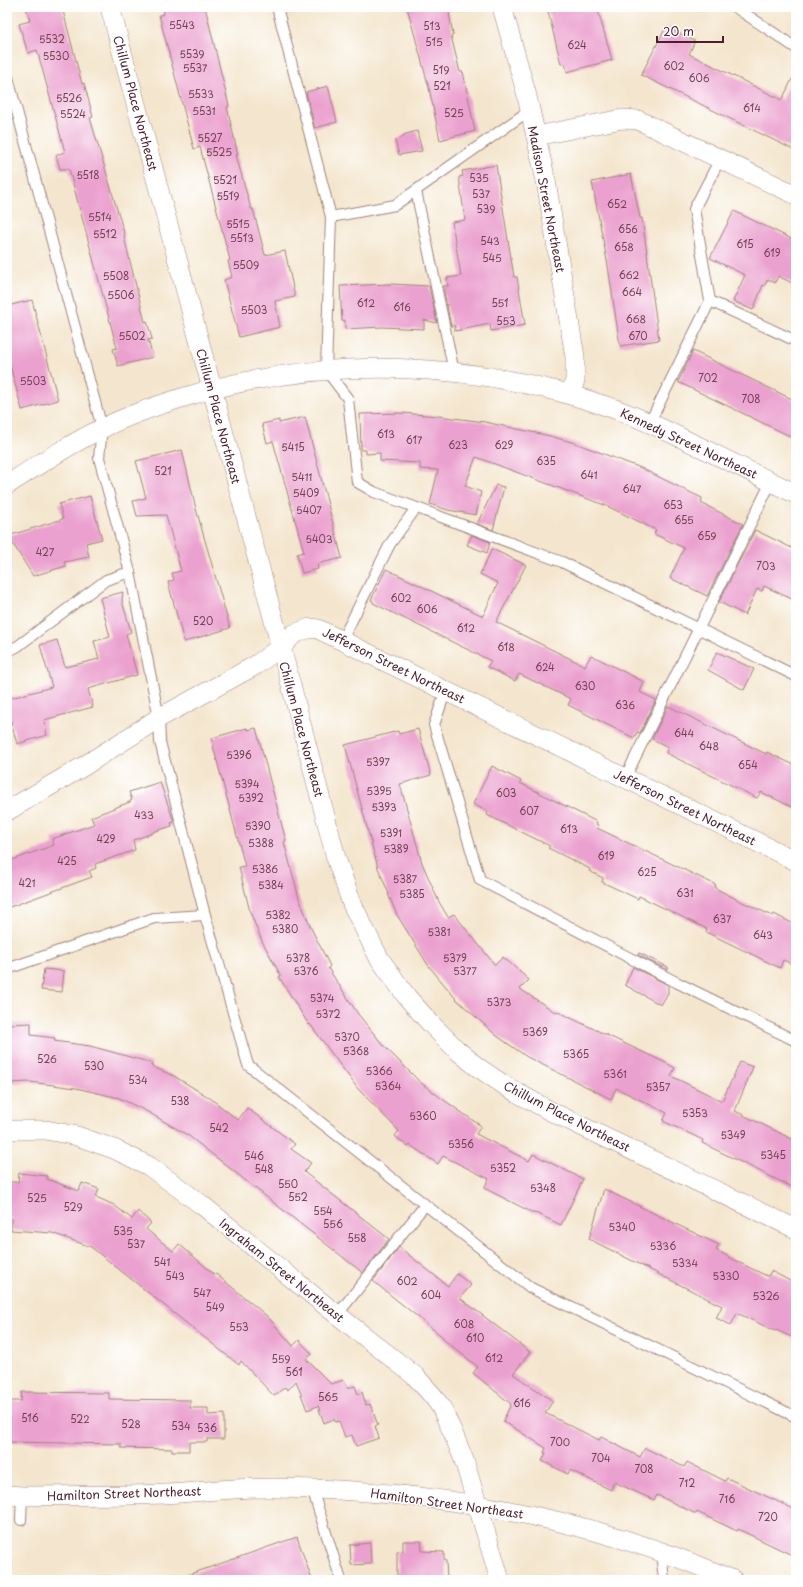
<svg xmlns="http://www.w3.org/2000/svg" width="803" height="1587" font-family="'Playpen Sans',sans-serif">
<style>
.building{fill:#eba1cf}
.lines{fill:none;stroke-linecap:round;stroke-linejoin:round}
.service-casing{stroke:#9f827c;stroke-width:12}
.minor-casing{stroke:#9f827c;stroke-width:20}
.service{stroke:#fff;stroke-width:10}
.minor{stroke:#fff;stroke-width:19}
.labels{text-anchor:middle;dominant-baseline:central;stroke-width:3;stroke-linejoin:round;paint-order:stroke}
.number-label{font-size:10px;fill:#724054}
.street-label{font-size:12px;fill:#4a1f2b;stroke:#fff}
</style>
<rect width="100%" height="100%" fill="#fff"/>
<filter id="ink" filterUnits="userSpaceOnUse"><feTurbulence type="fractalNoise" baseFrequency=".025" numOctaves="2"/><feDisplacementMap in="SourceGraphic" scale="8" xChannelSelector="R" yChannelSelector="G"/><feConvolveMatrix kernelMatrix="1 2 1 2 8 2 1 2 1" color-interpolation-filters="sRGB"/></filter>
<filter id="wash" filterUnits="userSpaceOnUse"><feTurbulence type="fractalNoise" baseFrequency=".012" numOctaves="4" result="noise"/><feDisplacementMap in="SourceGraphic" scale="16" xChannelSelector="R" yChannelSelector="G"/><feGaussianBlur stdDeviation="0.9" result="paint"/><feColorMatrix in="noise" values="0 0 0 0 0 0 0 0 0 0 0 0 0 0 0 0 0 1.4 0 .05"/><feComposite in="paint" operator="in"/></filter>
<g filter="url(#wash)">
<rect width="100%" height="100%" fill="#f4e6ce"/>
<g id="blocks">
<g class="building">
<path d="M26 7H62L82 84 84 83 93 117 90 118 125 236 124 237 145 322 147 321 152 339 148 340 153 357 118 366 113 349 117 348 69 169H60L56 155 65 152 37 50 28 53 19 24 30 21Z"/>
<path d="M163 7H205L229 106 227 107 238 155H236L251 209H253L265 255 285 251 295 297 275 301 280 327 239 337 224 280 232 277 228 261 230 260 200 147 194 149 159 15 164 14Z"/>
<path d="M407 7H448L453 35 451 36 460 72H463L475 131 440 140 429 88Z"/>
<path d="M547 7H597L612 60 567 72 565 63 561 64Z"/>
<path d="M666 27 695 41 689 54 782 100 796 71V151L641 75Z"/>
<path d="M328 86 337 122 315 128 306 92Z"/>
<path d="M417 131 422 151 399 155 395 141 406 134Z"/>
<path d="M496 165 514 277H517L525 325 491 331 490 324 455 331V326H451L443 286H448L447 278 461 276 452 222 465 220 459 177 463 176 462 171Z"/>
<path d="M631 174 640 218H642L659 340 620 346 608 266 592 182Z"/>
<path d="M734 211 796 241V285L778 276 775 283 768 279 764 286 763 285 753 310 733 301 745 275 710 258Z"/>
<path d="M391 284 429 286 437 323 424 320V329L382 327 345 329V320L342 321 340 286Z"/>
<path d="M32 300 58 400 22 410 7 354V306Z"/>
<path d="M693 351 796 401V439L678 382Z"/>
<path d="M402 413 438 416 485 422 550 436 575 443 641 468 675 485 702 498 701 503 743 524 707 596 670 578 684 548 654 534 656 530 607 506 476 457 465 486 481 492 476 515 448 510 430 504 438 470 420 469V463L380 461V453L366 454V450H361L360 414Z"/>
<path d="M305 417 342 558 317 564 318 569 302 573 297 554 304 552 295 520 273 441 267 443 262 424 279 420V423Z"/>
<path d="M182 450 196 509 230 628 184 642 168 582 174 580 172 573 181 571 166 515 137 516 133 501 146 498 136 461Z"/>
<path d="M496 485 504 487 493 530 477 524Z"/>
<path d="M90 496 102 539 86 543 89 557 64 562 66 566 33 576 8 536 63 519 59 504Z"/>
<path d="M755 530 796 550V601L764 586 762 591 757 589 745 615 719 602Z"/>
<path d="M472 535 490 542 487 553 467 545Z"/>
<path d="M492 549 526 565 496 622 585 666 591 655 644 682 640 692 656 700 640 733 637 732 634 738 568 705 571 699 519 674 515 681 487 667 491 661 385 609 373 603V601L371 600 386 569 483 616 498 583 480 574Z"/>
<path d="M123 592 122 601 131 632 126 634 137 675 88 689 93 707 44 720 47 735 17 744 7 707V699L52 687 40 645 57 640 65 667 99 659 94 641 110 637 100 598Z"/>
<path d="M717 652 754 669 744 690 708 670Z"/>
<path d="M668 706 766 754 767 752 796 766V809L761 792 757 798 666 753 668 747 652 739Z"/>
<path d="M247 728 248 730 256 728 286 841 284 842 299 898 310 926 330 966 328 968 358 1014 383 1045 420 1082 441 1098 481 1126 476 1134 529 1161 533 1154 583 1179 561 1225 538 1214 533 1213 484 1188 489 1179 443 1156 438 1164 410 1145 408 1147 395 1136 399 1131 358 1089 310 1024 309 1025 279 977 281 976 262 941 250 912 239 867 245 866 213 746H214L212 738Z"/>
<path d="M418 729 431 775 400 784 422 863 439 902 448 917 454 914 495 965 503 957 529 980 520 989 555 1012 556 1011 668 1064 675 1068 671 1076 722 1101 740 1062 753 1067 735 1111 796 1141V1189L702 1143 703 1140 663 1121 667 1113 616 1088 611 1099 527 1057 497 1036 456 999 428 965 397 915 388 894H389L378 868 345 745 398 731 399 734Z"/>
<path d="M492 766 521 781 520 783 597 822 596 824 598 825 597 828 716 885 715 888 740 901 773 916 774 914 796 925V966L783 960 780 968 706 932 707 929 639 896 638 899 602 882 603 878 589 871 590 869 548 848 550 846 487 815 488 812 473 804Z"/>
<path d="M160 782 174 822 171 823 172 826 153 832V833L133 840 135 850 95 864 96 868 89 871 92 877 7 908V862L54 845 52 839 94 824 91 817 130 802V801L132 800 129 792Z"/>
<path d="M639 953 668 967V970L638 955Z"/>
<path d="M633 967 668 985V993L661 1005 625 985Z"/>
<path d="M44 969 64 971 62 992 41 990Z"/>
<path d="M31 1023V1035L55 1038 54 1041 90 1046 152 1063 151 1066 174 1076 210 1098 238 1120 247 1108 295 1144 291 1149 311 1163 304 1172 389 1239 363 1273 189 1136 148 1112 119 1098 76 1088 30 1082 7 1083V1040H9V1024Z"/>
<path d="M19 1173 47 1176V1179L79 1191 82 1183 99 1189 96 1197 114 1205 132 1219 138 1211 151 1223 146 1229 173 1251 179 1244 215 1275 216 1274 268 1317 293 1346 299 1340 312 1354 306 1359 331 1384 344 1380 347 1388 355 1386 358 1394 362 1392 366 1405 370 1404 378 1425 375 1426 379 1438 356 1446 352 1435 345 1437 339 1421 335 1422 334 1419 324 1423 318 1406 307 1410 296 1381 288 1390 285 1387 274 1396 241 1361 239 1365 91 1247 52 1233 11 1230V1218L7 1217 9 1182H18Z"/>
<path d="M604 1189 719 1245 716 1250 742 1264 767 1276H768L771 1271 796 1284V1339L776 1330 775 1331 737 1313 731 1325 716 1318 722 1306 589 1239Z"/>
<path d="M399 1247 448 1286 457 1274 471 1285 460 1298 530 1352 513 1374 553 1401 545 1413 599 1440 601 1437 640 1457 645 1448 684 1467 687 1462 725 1481 727 1478 796 1510V1557L738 1529 737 1531 697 1512 696 1514 657 1495 654 1500 614 1482 611 1490 570 1470 568 1474 542 1461 546 1453H544L546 1448 503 1421 511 1404 473 1373 478 1367 443 1339 444 1338 373 1281Z"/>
<path d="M22 1392 109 1393V1399L190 1400V1408H208V1415L224 1414V1439H207V1442H189V1451H172V1449L121 1448V1444L7 1442V1401H21Z"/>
<path d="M297 1537 312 1580H182V1577Z"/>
<path d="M403 1541H421L422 1551 444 1552V1560L446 1561 447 1580H397V1552L403 1551Z"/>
<path d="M370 1543 371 1564 351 1565 350 1545Z"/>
</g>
</g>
</g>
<g filter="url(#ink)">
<use href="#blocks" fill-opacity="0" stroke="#9f827c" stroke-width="1"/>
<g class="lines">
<defs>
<g id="service">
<path d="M277 7 331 217 326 370 348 399 357 482 374 492 562 562 796 676"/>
<path d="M735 7 796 48"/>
<path d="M7 74 102 428 99 458 130 572 159 718 160 742 205 915 248 1065 531 1288 796 1417"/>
<path d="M416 191 454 372"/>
<path d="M331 217 395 205 530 110"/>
<path d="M710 301 694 209 720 159"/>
<path d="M650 422 710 301 796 341"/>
<path d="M342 640 390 544 416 508"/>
<path d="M7 652 18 646 106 580 130 572"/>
<path d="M446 690 434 725 480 880 676 982 796 1041"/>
<path d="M625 778 771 482"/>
<path d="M7 969 154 918 205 915"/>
<path d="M337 1315 425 1205"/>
<path d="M312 1489 341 1580"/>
<path d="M21 1520 22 1496"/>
<path d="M661 1552 664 1580"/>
</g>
<g id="minor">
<path d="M110 7 290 681 336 858 352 904 379 958 407 997 431 1024 457 1050 476 1066 507 1087 550 1111 796 1229"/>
<path d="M502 7 526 92 546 181 575 357V380L571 394"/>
<path d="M536 136 622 119 638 120 796 195"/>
<path d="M7 485C38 465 68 445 101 429 128 415 158 405 188 396 326 355 473 360 609 407 640 417 669 432 698 446 730 462 763 478 796 494"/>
<path d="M7 811 84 766 159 718 256 665 281 647 294 634 310 628 318 629 796 861"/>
<path d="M7 1130H46L77 1136 114 1149 149 1166 202 1205 326 1306 415 1376 433 1396 441 1407 453 1433 464 1460 500 1580"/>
<path d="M7 1495 22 1496C69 1495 117 1496 164 1494 201 1492 239 1487 276 1488 432 1490 590 1517 733 1580"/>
</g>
</defs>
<use href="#service" class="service-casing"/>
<use href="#minor" class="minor-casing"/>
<use href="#service" class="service"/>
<use href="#minor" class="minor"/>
</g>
</g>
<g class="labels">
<g class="number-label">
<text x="182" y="24">5543</text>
<text x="432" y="25">513</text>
<text x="52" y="38">5532</text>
<text x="434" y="41">515</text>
<text x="577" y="44">624</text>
<text x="192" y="53">5539</text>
<text x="56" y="55">5530</text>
<text x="674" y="65">602</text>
<text x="195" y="67">5537</text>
<text x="441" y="69">519</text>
<text x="699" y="77">606</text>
<text x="442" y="85">521</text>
<text x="201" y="93">5533</text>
<text x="69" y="97">5526</text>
<text x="752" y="107">614</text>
<text x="204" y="110">5531</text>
<text x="454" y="112">525</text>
<text x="73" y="113">5524</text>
<text x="210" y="137">5527</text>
<text x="219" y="151">5525</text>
<text x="88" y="174">5518</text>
<text x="479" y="177">535</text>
<text x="225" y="179">5521</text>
<text x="481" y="193">537</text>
<text x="228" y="195">5519</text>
<text x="617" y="203">652</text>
<text x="486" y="208">539</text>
<text x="100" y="216">5514</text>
<text x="238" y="223">5515</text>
<text x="628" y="228">656</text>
<text x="105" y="233">5512</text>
<text x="242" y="237">5513</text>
<text x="490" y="240">543</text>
<text x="745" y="243">615</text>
<text x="624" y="246">658</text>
<text x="772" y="252">619</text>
<text x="492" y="257">545</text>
<text x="246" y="264">5509</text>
<text x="629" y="274">662</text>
<text x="116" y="275">5508</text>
<text x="632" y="291">664</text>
<text x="121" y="294">5506</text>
<text x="366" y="302">612</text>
<text x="500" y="302">551</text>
<text x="402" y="306">616</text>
<text x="254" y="309">5503</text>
<text x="636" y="318">668</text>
<text x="506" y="320">553</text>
<text x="132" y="335">5502</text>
<text x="638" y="335">670</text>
<text x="708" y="377">702</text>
<text x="33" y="380">5503</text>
<text x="751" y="398">708</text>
<text x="386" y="433">613</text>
<text x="414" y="439">617</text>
<text x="458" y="444">623</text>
<text x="504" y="444">629</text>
<text x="293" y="446">5415</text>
<text x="546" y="460">635</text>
<text x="163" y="470">521</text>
<text x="589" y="474">641</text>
<text x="302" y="476">5411</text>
<text x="632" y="488">647</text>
<text x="306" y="492">5409</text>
<text x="673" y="504">653</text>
<text x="309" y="509">5407</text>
<text x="684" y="519">655</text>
<text x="707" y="535">659</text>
<text x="319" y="538">5403</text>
<text x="45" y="551">427</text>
<text x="766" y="565">703</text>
<text x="401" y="597">602</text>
<text x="427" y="608">606</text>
<text x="203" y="620">520</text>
<text x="466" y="627">612</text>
<text x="506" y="646">618</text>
<text x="545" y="666">624</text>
<text x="585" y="685">630</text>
<text x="625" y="704">636</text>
<text x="684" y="732">644</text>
<text x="709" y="745">648</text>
<text x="239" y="754">5396</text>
<text x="378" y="761">5397</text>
<text x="748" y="764">654</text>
<text x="247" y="783">5394</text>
<text x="379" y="790">5395</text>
<text x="506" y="792">603</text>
<text x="251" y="797">5392</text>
<text x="384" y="806">5393</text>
<text x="529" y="810">607</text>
<text x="144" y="814">433</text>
<text x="258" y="825">5390</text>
<text x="569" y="828">613</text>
<text x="391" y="832">5391</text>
<text x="106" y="838">429</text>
<text x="261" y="842">5388</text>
<text x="396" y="848">5389</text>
<text x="606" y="855">619</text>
<text x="67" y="860">425</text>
<text x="265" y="868">5386</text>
<text x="647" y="871">625</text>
<text x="405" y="878">5387</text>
<text x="27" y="882">421</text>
<text x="271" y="884">5384</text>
<text x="685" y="892">631</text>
<text x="412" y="893">5385</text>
<text x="278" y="914">5382</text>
<text x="722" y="918">637</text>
<text x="285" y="928">5380</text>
<text x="439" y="931">5381</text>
<text x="763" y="934">643</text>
<text x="298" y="957">5378</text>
<text x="455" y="957">5379</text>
<text x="306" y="970">5376</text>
<text x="465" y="970">5377</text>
<text x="322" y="997">5374</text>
<text x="499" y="1001">5373</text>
<text x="328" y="1013">5372</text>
<text x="535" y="1031">5369</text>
<text x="347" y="1036">5370</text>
<text x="356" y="1050">5368</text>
<text x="576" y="1053">5365</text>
<text x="47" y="1058">526</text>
<text x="94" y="1065">530</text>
<text x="379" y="1070">5366</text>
<text x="615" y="1073">5361</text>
<text x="138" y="1079">534</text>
<text x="388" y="1085">5364</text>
<text x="658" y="1086">5357</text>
<text x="180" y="1100">538</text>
<text x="695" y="1112">5353</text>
<text x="423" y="1115">5360</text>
<text x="219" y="1127">542</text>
<text x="733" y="1134">5349</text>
<text x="461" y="1143">5356</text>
<text x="773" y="1154">5345</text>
<text x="254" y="1155">546</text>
<text x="503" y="1167">5352</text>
<text x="264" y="1168">548</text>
<text x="288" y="1183">550</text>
<text x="543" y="1187">5348</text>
<text x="298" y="1196">552</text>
<text x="37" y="1197">525</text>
<text x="73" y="1206">529</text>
<text x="323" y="1210">554</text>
<text x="333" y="1223">556</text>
<text x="622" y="1226">5340</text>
<text x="123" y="1230">535</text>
<text x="357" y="1237">558</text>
<text x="136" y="1243">537</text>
<text x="663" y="1245">5336</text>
<text x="162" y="1261">541</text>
<text x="685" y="1262">5334</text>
<text x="175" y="1275">543</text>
<text x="726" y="1275">5330</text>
<text x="407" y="1280">602</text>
<text x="202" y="1292">547</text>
<text x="431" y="1294">604</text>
<text x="766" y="1295">5326</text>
<text x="215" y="1306">549</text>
<text x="464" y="1323">608</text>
<text x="239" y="1326">553</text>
<text x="475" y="1337">610</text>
<text x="494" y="1357">612</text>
<text x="281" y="1358">559</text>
<text x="294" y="1371">561</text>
<text x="328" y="1396">565</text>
<text x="522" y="1402">616</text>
<text x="30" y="1417">516</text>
<text x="80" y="1418">522</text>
<text x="131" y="1423">528</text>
<text x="181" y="1425">534</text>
<text x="207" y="1427">536</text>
<text x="560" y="1441">700</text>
<text x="601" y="1457">704</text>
<text x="644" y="1468">708</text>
<text x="687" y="1482">712</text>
<text x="727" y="1498">716</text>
<text x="768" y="1516">720</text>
</g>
<g class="street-label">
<text transform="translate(136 103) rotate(75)">Chillum Place Northeast</text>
<text transform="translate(547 199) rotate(79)">Madison Street Northeast</text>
<text transform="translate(219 416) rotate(75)">Chillum Place Northeast</text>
<text transform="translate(689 443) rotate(25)">Kennedy Street Northeast</text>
<text transform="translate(394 665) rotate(26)">Jefferson Street Northeast</text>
<text transform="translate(302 729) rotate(75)">Chillum Place Northeast</text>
<text transform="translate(685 807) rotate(26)">Jefferson Street Northeast</text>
<text transform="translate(567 1116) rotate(27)">Chillum Place Northeast</text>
<text transform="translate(282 1270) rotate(39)">Ingraham Street Northeast</text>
<text transform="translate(124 1493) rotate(-2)">Hamilton Street Northeast</text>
<text transform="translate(447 1503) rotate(8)">Hamilton Street Northeast</text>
</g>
</g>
<rect width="803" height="1587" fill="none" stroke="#fff" stroke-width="24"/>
<path d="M657 36v6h66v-6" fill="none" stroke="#4a1f2b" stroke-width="2"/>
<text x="663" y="36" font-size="12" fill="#4a1f2b" stroke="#ffffff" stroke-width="3" paint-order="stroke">20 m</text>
</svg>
